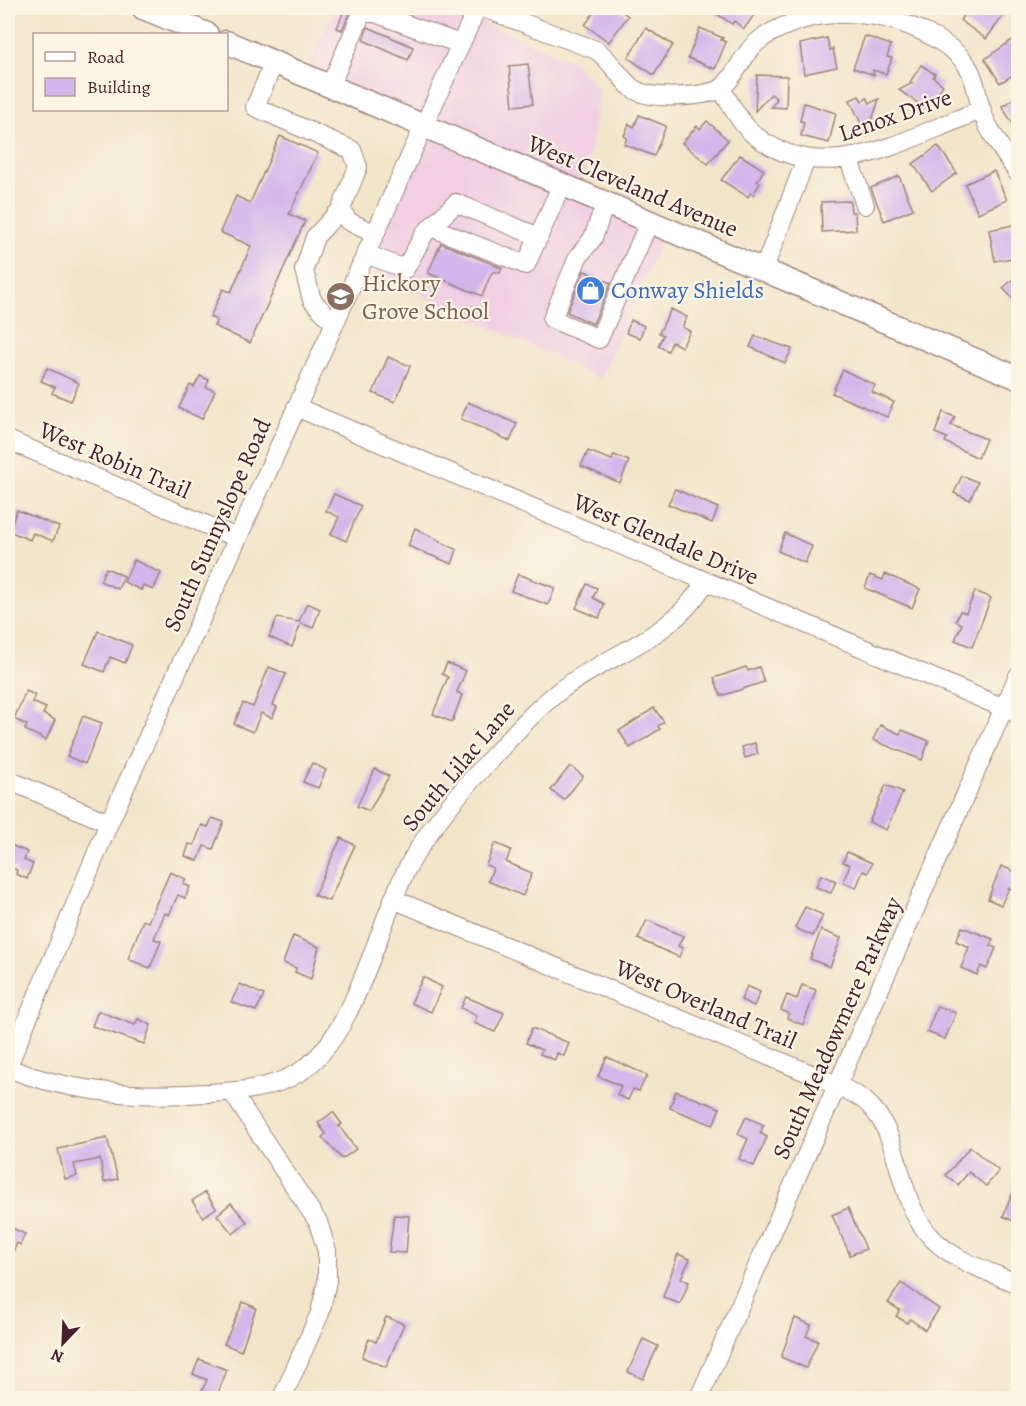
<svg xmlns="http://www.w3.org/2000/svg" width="1026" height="1406" font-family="Alegreya,serif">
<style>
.built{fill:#f1d0e3}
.building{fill:#d3b6ec}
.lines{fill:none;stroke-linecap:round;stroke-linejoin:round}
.minor-casing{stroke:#9e827a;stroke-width:20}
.major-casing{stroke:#9e827a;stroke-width:25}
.minor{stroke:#fff;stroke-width:18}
.major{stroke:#fff;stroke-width:22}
.labels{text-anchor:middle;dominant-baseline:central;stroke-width:4.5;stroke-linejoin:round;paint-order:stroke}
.street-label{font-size:24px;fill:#4a1f2b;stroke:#fcf5e5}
.education-label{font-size:24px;fill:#785e54;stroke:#fcf5e5;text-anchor:start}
.shop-label{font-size:24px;fill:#366cbe;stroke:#fcf5e5;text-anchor:start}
</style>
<rect width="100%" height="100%" fill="#fcf5e5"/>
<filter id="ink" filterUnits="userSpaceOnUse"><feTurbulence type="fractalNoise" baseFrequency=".0167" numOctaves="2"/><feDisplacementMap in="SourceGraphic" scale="12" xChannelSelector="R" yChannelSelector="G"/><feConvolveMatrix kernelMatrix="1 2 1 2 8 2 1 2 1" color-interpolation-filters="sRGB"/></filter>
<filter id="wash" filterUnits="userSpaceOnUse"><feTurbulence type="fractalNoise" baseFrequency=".008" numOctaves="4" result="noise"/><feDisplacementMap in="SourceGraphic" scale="24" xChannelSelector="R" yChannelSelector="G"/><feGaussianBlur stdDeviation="1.35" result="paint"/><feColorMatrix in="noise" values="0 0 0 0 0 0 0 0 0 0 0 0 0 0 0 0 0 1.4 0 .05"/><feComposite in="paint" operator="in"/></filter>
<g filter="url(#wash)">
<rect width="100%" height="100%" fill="#f2e6ca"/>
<path class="built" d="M335 8H464L462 14 573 61 599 91 590 155 575 191 666 230 601 379 360 266 424 125 304 75Z"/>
<g id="blocks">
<g class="building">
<path d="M345 8H352L342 30 337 28Z"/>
<path d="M597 8H617L628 16 609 42 585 25Z"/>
<path d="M708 8H759L744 29 734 21 732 24Z"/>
<path d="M969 8H1009L986 39 960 20Z"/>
<path d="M368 27 413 47 408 60 363 40Z"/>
<path d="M646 28 673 45 654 75 628 58Z"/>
<path d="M700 28 723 38 721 40 726 42 715 69 688 58Z"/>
<path d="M865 36 891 45 887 57 892 58 886 74 873 70 874 75 853 68Z"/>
<path d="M1018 36V88L1011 76 1000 83 985 59Z"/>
<path d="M827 38 830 50 833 49 837 67 804 74 800 44Z"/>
<path d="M528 64 533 104 513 106 509 66Z"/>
<path d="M921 65 935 74 933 77 943 85 927 109 899 90 913 83 910 82Z"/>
<path d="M757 75 787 76 786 108 771 107 777 99 771 94 755 111Z"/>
<path d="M859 96 862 101 867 98 870 103 879 99 867 136 850 100Z"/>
<path d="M1018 96V133L1002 106Z"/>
<path d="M804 103 836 113 829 143 801 136 804 122 800 121Z"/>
<path d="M639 115 666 126 654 156 624 144 627 138 624 136 629 124 634 127Z"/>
<path d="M707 121 728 140 708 164 682 143 697 126 700 129Z"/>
<path d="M280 136 318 153 289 214 305 221 250 343 214 326 217 320 210 317 223 289 231 292 251 246 220 232 236 196 250 203Z"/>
<path d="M938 146 957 173 932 191 913 164Z"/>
<path d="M740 155 764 170 757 181 760 183 753 195 750 193 748 197 721 180Z"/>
<path d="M994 171 1007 200 978 213 965 184Z"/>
<path d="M899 176 913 209 884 221 871 188Z"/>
<path d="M850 201 851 212H855L856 230 822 232 821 202Z"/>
<path d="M1018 224V257L995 261 989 230Z"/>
<path d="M441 243 502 268 500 273 494 271 491 274 482 296 428 273Z"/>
<path d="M584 271 611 283 593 324 567 312Z"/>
<path d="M1018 275V305L1003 288Z"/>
<path d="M671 309 687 317 682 327 690 331 682 347 672 342 668 351 658 346 663 335 659 333Z"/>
<path d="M631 320 644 326 640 338 626 333Z"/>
<path d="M755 336 792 349 785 363 750 347Z"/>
<path d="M388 357 410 366 395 402 373 393Z"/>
<path d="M47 368 79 383 71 401 52 393 55 387 41 381Z"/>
<path d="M843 370 875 385 872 392 894 402 887 417 832 393Z"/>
<path d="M200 376 209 380 206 387 215 391 202 419 179 408 190 385 194 387Z"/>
<path d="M468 402 517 424 510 441 461 419Z"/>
<path d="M943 412 955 417 951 425 986 439 978 458 945 442 947 438 935 433Z"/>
<path d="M588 451 612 460 614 455 629 461 620 483 581 466Z"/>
<path d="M962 476 978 482 970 500 954 493Z"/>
<path d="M675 489 718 508 712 523 668 504Z"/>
<path d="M334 494 361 506 346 541 331 534 339 517 326 511Z"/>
<path d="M17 510 59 527 53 541 33 533 30 540 9 531Z"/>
<path d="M415 528 457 550 452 564 408 546Z"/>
<path d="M785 533 812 546 805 563 778 551Z"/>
<path d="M134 560 161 573 153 590 143 585 141 590 124 582Z"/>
<path d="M106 568 124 576 118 589 100 581Z"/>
<path d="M518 574 555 588 548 605 511 591Z"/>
<path d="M885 574 920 589 912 608 865 588 870 575 883 580Z"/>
<path d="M587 584 597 588 593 598 605 604 599 618 576 608Z"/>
<path d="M975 591 991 598 972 647 955 640 962 624 956 621 960 611 966 613Z"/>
<path d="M307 603 320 609 313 628 301 623 292 647 269 637 277 618 299 622Z"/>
<path d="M98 631 132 645 125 663 110 657 104 672 84 664Z"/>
<path d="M447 663 466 671 457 692 462 695 452 722 433 714 448 677 442 674Z"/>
<path d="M269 667 286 674 273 705 277 707 272 718 261 713 253 732 234 724 243 703 253 707Z"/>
<path d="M746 667 748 671 759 667 764 682 721 696 714 678Z"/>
<path d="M26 691 35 695 32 702 46 708 43 714 55 720 46 740 25 730 27 725 14 719Z"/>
<path d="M654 708 664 722 658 726 660 729 630 748 619 731Z"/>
<path d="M83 716 102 723 85 764 67 756Z"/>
<path d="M880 725 900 734 902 730 929 741 922 760 873 740Z"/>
<path d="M755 743 758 754 745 758 742 747Z"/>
<path d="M312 763 326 770 318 788 303 782Z"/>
<path d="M570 766 583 776 564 800 551 790Z"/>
<path d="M375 769 389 776 369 811 357 806Z"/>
<path d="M886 785 903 792 886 830 869 822Z"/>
<path d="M212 818 224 822 213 849 204 846 198 861 185 856 189 844 194 845 202 825 208 827Z"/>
<path d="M341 838 355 845 329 901 314 895Z"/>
<path d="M495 843 511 850 506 862 532 873 523 896 488 881 493 868 486 865Z"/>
<path d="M8 844 27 852 24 860 33 864 27 879 16 874 17 870 8 866Z"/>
<path d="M847 852 872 863 868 873 863 871 856 888 843 882 850 865 843 862Z"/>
<path d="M1001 866 1018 873 1013 890 1009 888 1001 905 988 899Z"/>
<path d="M170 872 186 879 183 884 190 887 185 898 178 895 169 915 165 913 154 939 161 941 150 968 128 959 143 920 148 922Z"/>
<path d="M821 875 836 881 831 893 816 887Z"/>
<path d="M805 907 823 915 813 936 795 928Z"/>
<path d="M647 920 683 936 678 946 683 948 679 957 638 939Z"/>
<path d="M962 927 993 939 990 946 996 948 987 969 981 966 977 975 961 968 969 947 956 941Z"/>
<path d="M821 930 841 938 830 967 810 959Z"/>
<path d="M293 936 319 947 311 979 295 972 296 968 283 963Z"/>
<path d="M423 977 442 987 431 1012 411 1003Z"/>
<path d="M240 984 264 995 256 1011 231 1002Z"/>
<path d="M802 985 816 990 803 1025 787 1018 789 1014 781 1010 787 995 797 999Z"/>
<path d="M747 986 760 992 754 1006 741 1000Z"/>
<path d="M466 997 504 1013 495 1032 474 1023 477 1016 461 1008Z"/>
<path d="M937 1006 956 1013 945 1039 927 1032Z"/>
<path d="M98 1011 135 1025 138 1019 151 1025 144 1044 92 1026Z"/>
<path d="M532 1028 569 1043 564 1056 557 1053 555 1060 540 1054 542 1050 526 1043Z"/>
<path d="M607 1057 647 1075 639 1091 633 1089 628 1100 617 1095 621 1086 598 1076Z"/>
<path d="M676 1091 720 1108 713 1125 670 1108Z"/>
<path d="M333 1112 342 1124 339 1126 356 1149 342 1159 322 1137 326 1134 318 1123Z"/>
<path d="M746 1117 764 1125 760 1133 767 1137 754 1166 739 1159 748 1139 738 1134Z"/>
<path d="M107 1138 118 1179 104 1182 100 1159 74 1164 77 1176 65 1179 58 1149Z"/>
<path d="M970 1147 999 1171 986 1186 969 1172 958 1185 946 1175Z"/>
<path d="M1018 1180V1223L1003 1216Z"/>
<path d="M205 1192 216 1208 203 1217 192 1201Z"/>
<path d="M231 1203 247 1222 233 1234 217 1215Z"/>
<path d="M848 1208 866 1249 850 1255 832 1215Z"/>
<path d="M394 1215 409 1216 406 1253 389 1252Z"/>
<path d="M8 1226 25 1234 20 1245 17 1243 8 1264Z"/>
<path d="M678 1254 690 1259 681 1278 689 1282 680 1304 663 1297Z"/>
<path d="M901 1283 939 1309 925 1330 910 1319 907 1323 896 1316 900 1310 888 1303Z"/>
<path d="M243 1302 256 1308 241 1351 224 1344Z"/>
<path d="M386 1317 404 1324 386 1367 362 1357 369 1339 376 1342Z"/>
<path d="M795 1318 811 1325 806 1336 818 1341 806 1368 781 1357Z"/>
<path d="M643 1339 658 1346 643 1379 628 1372Z"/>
<path d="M199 1359 227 1370 216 1398H199L207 1380 193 1374Z"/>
</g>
</g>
</g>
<g filter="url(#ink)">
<use href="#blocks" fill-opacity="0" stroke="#9e827a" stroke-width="1.5"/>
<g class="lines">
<defs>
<g id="minor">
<path d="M483 8 596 50C612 61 618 76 632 88 649 101 702 97 721 89"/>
<path d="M274 62 255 107 352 150 358 167 341 209 348 221 375 234"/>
<path d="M330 86 362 13H375L460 44"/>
<path d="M721 89C738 74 744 49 764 37 817 3 886 8 938 40 948 46 962 56 968 67 977 81 977 99 983 115 991 135 1006 156 1018 173"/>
<path d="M721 89C730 103 740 123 753 134 826 193 908 136 982 110"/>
<path d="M849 160 865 205"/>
<path d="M605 204 593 238 578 257 552 319 599 339 649 222"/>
<path d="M433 228 526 265 561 186"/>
<path d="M366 254 405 269 425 233 456 203 539 237"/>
<path d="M763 271 806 159"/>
<path d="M334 323 312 300 304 270 315 237 341 209"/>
<path d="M296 407 1018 714"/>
<path d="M8 440 237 538"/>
<path d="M8 780 109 823"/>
<path d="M393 899 811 1074C828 1082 850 1089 865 1101 905 1135 893 1199 933 1239 956 1262 990 1272 1018 1284"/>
<path d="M8 1066 109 823 477 8"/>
<path d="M8 1068C62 1090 127 1097 186 1094 223 1092 265 1093 298 1073 356 1039 377 923 409 865 429 828 458 794 487 763 511 737 534 710 562 689 611 653 674 637 705 582"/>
<path d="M232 1092 318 1222 327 1251V1281L320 1313 282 1398"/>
<path d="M699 1398 1018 676"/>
</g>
<g id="major">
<path d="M143 8 207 34"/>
<path d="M226 42 1018 378"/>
</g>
</defs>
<use href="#minor" class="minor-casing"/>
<use href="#major" class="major-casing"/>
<use href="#minor" class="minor"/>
<use href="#major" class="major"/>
</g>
</g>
<defs>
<symbol id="shop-disc" viewBox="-11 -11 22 22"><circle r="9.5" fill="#3f7fe0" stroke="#fcf5e5"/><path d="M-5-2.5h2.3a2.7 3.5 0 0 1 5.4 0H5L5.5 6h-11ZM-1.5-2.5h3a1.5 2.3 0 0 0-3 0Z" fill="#fff"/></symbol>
<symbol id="school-disc" viewBox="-11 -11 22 22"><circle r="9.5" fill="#8d6e63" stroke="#fcf5e5"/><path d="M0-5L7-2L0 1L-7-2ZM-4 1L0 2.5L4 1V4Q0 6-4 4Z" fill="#fff"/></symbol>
</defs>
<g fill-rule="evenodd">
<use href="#shop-disc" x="574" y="274" width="33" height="33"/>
<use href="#school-disc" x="324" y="280" width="33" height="33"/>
</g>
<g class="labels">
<g class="street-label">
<text transform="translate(895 115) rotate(-19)">Lenox Drive</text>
<text transform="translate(633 186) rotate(23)">West Cleveland Avenue</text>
<text transform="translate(115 460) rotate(23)">West Robin Trail</text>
<text transform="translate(217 525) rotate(-66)">South Sunnyslope Road</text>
<text transform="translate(666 539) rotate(23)">West Glendale Drive</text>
<text transform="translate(458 766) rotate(-50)">South Lilac Lane</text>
<text transform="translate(706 1004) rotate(23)">West Overland Trail</text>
<text transform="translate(837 1028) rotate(-66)">South Meadowmere Parkway</text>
</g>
<g class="education-label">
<text x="362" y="283">Hickory<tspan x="362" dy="28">Grove School</tspan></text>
</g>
<g class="shop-label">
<text x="611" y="290">Conway Shields</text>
</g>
</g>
<rect width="1026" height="1406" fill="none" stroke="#fcf5e5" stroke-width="30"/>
<rect x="33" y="33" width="195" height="78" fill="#fcf5e5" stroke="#b59f9b" stroke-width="1.5"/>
<rect x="45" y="52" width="30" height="9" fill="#ffffff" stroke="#b59f9b" stroke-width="1.5"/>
<text x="87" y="63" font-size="18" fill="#4a1f2b">Road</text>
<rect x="45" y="78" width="30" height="18" fill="#d3b6ec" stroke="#b59f9b" stroke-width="1.5"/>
<text x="87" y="93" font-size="18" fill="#4a1f2b">Building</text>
<g transform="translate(63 1343) rotate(203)" stroke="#fcf5e5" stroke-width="4.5" paint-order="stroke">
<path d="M0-4.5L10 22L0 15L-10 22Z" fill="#4a1f2b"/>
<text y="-9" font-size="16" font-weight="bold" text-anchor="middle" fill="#4a1f2b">N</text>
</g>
</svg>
